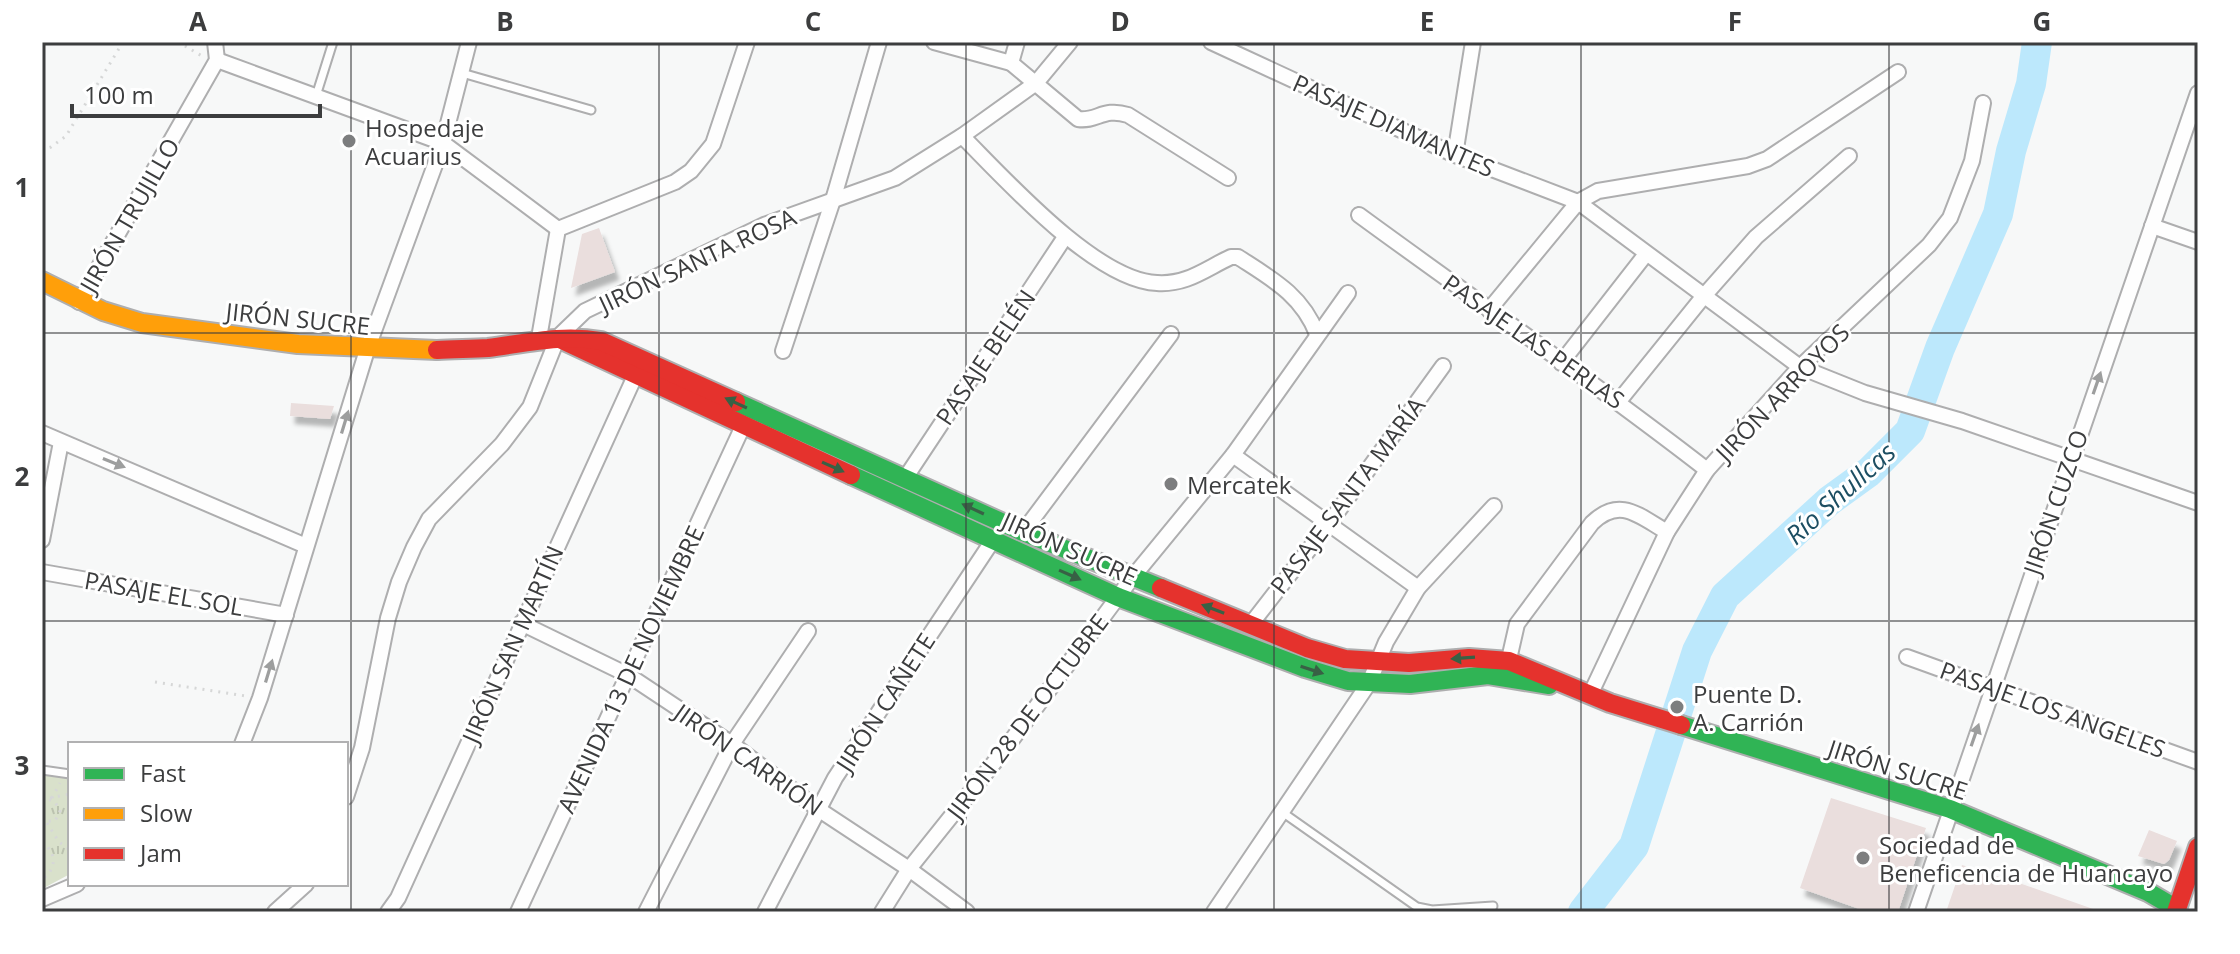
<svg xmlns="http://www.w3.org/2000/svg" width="2240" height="954" font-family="'Open Sans',sans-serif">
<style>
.park{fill:url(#park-tufts)}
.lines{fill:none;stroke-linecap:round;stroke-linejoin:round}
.river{stroke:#bce8fc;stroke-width:30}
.building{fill:#eadedd;filter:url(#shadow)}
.lane-casing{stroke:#aeaeaf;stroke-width:11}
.street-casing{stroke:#aeaeaf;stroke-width:18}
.fast-casing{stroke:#aeaeaf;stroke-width:22}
.slow-casing{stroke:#aeaeaf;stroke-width:22}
.jam-casing{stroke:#aeaeaf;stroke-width:22}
.path{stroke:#d6d7d7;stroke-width:3;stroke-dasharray:2 6;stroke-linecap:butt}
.lane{stroke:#fefefe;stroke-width:7}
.street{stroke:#fefefe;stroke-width:14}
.fast{stroke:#30b455;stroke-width:18}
.slow{stroke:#ff9f0a;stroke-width:18}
.jam{stroke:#e5322d;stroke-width:18}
.oneway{fill:#9d9e9e}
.oneway2{fill:#386145}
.grid{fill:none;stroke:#3c3d3e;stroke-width:2;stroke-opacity:0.55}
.poi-dot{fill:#7d7e7f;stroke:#fff;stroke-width:3}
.labels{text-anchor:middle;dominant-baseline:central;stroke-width:6;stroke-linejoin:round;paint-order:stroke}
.street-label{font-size:24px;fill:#3c3d3e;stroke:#fff}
.poi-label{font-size:24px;fill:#3c3d3e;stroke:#fff;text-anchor:start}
.water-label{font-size:26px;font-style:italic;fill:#1c4e62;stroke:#fff}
.neatline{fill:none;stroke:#3c3d3e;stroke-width:3}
.grid-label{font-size:26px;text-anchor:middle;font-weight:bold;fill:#3c3d3e}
</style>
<defs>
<pattern id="park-tufts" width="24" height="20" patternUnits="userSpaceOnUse" patternTransform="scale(2)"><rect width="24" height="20" fill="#d9e1cb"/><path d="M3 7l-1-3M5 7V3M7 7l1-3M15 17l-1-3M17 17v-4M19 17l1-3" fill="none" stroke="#bbc2af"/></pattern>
<filter id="shadow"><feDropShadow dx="4.5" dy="8" stdDeviation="2" flood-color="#0004"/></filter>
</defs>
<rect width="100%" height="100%" fill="#f7f8f8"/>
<path class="park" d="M42 775 70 777V874L42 889Z"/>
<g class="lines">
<path class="river" d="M1583 912 1634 846 1697 651 1725 596 1829 501 1869 472 1910 431 1940 348 1998 214 2011 151 2031 84 2037 42"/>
</g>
<g class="building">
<path d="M599 228 615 272 571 288 582 234Z"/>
<path d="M291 403 334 406 330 419 290 416Z"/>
<path d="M1831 798 1926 828 1898 912H1868L1800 888Z"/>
<path d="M2149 830 2177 841 2169 860 2164 864 2138 856Z"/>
<path d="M1962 865 2003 878 2005 875 2021 880 2019 883 2096 910V912H1946Z"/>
</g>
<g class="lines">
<defs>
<g id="lane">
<path d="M462 73 591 110"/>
<path d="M316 96 333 42"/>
<path d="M42 770 70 774"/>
<path d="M1282 812 1417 907 1432 910 1493 906"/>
</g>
<g id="street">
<path d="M934 42 1011 63 1078 119C1097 122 1103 107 1128 115L1228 178"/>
<path d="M1211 42 1455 155 1578 202 1800 367 1865 393 1962 421 2198 503"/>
<path d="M217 60 443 143 558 229"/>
<path d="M1011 63 1017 42"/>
<path d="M962 136C1004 178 1096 281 1157 283 1187 285 1205 269 1231 257H1238C1272 279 1302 295 1317 334"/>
<path d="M1455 155 1473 42"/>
<path d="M1359 215C1475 300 1594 382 1707 470"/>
<path d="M2152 226 2198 242"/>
<path d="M79 302 217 60 215 42"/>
<path d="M1489 310 1578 202 1598 191 1748 166 1767 159 1898 72"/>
<path d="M539 338 558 229 675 182 691 171 713 144 747 42"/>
<path d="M783 351 833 200 879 42"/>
<path d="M1561 363 1646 254"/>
<path d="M1619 401 1703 297 1756 237 1849 156"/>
<path d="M42 433 306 546"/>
<path d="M1233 455 1418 588"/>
<path d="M906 477 1065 237"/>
<path d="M1023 532 1171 334"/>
<path d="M42 540 61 442"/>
<path d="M42 572 286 615"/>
<path d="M521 623 628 675 732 744 818 809 909 869 967 912"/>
<path d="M1251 624 1328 525 1443 366"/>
<path d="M1907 657 2198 762"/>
<path d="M1507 668 1517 624 1592 523C1620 496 1639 516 1667 532"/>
<path d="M1590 695 1667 532 1707 470 1800 367 1929 245 1950 218 1972 161 1983 103"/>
<path d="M242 744 260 698 367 350 443 143 469 42"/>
<path d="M346 797 362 748 388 618 399 582 414 547 429 519 502 444 530 407 558 337 585 311 764 225 895 178 962 136 1036 83 1070 42"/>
<path d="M42 899 77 884"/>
<path d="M275 912 306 884"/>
<path d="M388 912 398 898 635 376"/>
<path d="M518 912 743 426"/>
<path d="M646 912 732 744 808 631"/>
<path d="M765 912 835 778 993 540"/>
<path d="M882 912 909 869 1005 749 1132 578 1233 455 1348 293"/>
<path d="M1214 912 1369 683 1386 642 1418 588 1494 506"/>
<path d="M1916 912 2198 93"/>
</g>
<g id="fast">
<path d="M736 402 1023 532 1161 588"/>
<path d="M851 475 1118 597 1305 668 1348 681 1410 684 1488 675 1549 685"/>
<path d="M1681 725 1950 809 2148 892 2177 909"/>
</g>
<path id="slow" d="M42 281 103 311 142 323 298 344 437 350"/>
<g id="jam">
<path d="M560 339 851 475"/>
<path d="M437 350C454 349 471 349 488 348 527 343 562 334 601 341L736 402"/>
<path d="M1161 588 1307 648 1345 659 1409 663 1469 658 1509 661 1610 703 1681 725"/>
<path d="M2176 912 2198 847"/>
</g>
</defs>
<use href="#lane" class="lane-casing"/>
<use href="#street" class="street-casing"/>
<use href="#fast" class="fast-casing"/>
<use href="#slow" class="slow-casing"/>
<use href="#jam" class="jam-casing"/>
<g class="path">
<path d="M178 42 202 56"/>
<path d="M180 43 191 42"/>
<path d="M42 150 51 147 66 136 123 42"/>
<path d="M155 682 246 696"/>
<path d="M70 794V806"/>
<path d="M50 798 70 794"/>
<path d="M52 798 60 783"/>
<path d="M42 802 48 799 55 802 60 811 55 821H42"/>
<path d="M47 823 59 842 70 850"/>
<path d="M42 842C57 853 57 869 42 879"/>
</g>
<use href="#lane" class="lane"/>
<use href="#street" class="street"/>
<use href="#fast" class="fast"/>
<use href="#slow" class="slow"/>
<use href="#jam" class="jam"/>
</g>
<defs><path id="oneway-solid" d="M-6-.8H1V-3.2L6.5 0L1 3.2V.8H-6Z" transform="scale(2)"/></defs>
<g class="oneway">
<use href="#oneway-solid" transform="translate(2097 383) rotate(-71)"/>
<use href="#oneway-solid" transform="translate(345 422) rotate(-73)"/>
<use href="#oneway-solid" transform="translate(114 463) rotate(22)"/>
<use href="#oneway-solid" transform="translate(269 671) rotate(-73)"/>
<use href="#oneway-solid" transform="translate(1975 735) rotate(-71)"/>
</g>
<g class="oneway2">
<use href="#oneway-solid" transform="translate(736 403) rotate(-155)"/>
<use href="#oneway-solid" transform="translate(833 467) rotate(24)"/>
<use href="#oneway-solid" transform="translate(973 509) rotate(-155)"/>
<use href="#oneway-solid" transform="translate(1070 575) rotate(24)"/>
<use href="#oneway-solid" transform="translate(1213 609) rotate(-159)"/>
<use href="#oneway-solid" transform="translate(1463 658) rotate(176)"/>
<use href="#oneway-solid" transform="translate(1312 670) rotate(18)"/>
</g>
<path class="grid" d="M351 42V912M659 42V912M966 42V912M1274 42V912M1581 42V912M1889 42V912M42 333H2198M42 621H2198"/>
<g class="poi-dot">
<circle cx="349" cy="141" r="8"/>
<circle cx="1171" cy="484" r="8"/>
<circle cx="1677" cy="707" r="8"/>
<circle cx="1863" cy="858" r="8"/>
</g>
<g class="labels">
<g class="street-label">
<text transform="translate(1394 125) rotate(24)">PASAJE DIAMANTES</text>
<text transform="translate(129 215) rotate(-60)">JIRÓN TRUJILLO</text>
<text transform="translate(697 260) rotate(-25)">JIRÓN SANTA ROSA</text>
<text transform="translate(298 318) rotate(6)">JIRÓN SUCRE</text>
<text transform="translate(1534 341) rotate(35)">PASAJE LAS PERLAS</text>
<text transform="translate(985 357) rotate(-56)">PASAJE BELÉN</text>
<text transform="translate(1782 392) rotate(-46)">JIRÓN ARROYOS</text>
<text transform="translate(1347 495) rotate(-53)">PASAJE SANTA MARÍA</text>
<text transform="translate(2055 502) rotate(-71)">JIRÓN CUZCO</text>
<text transform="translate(1070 548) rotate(24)">JIRÓN SUCRE</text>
<text transform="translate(164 593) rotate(10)">PASAJE EL SOL</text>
<text transform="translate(512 644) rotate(-66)">JIRÓN SAN MARTÍN</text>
<text transform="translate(630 669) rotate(-65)">AVENIDA 13 DE NOVIEMBRE</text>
<text transform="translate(885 702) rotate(-57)">JIRÓN CAÑETE</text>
<text transform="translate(2053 709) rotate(20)">PASAJE LOS ANGELES</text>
<text transform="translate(1027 716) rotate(-53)">JIRÓN 28 DE OCTUBRE</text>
<text transform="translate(749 759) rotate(35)">JIRÓN CARRIÓN</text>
<text transform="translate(1898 769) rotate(18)">JIRÓN SUCRE</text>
</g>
<g class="poi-label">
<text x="365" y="127">Hospedaje<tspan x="365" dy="28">Acuarius</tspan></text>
<text x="1187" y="484">Mercatek</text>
<text x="1693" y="693">Puente D.<tspan x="1693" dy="28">A. Carrión</tspan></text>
<text x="1879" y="844">Sociedad de<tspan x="1879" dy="28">Beneficencia de Huancayo</tspan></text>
</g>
<g class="water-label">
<text transform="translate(1840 493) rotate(-42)">Río Shullcas</text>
</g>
</g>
<rect width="2240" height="954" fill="none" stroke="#ffffff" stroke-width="88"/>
<rect x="68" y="742" width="280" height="144" fill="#ffffff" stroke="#b1b1b2" stroke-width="2"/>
<rect x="84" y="768" width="40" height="12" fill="#30b455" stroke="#b1b1b2" stroke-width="2"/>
<text x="140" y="782" font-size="24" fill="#3c3d3e">Fast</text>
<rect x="84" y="808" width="40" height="12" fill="#ff9f0a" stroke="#b1b1b2" stroke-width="2"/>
<text x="140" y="822" font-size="24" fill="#3c3d3e">Slow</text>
<rect x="84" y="848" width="40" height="12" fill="#e5322d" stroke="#b1b1b2" stroke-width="2"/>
<text x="140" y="862" font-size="24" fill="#3c3d3e">Jam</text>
<path d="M72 104v12h248v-12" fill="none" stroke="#3c3d3e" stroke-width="4"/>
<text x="84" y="104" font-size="24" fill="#3c3d3e" stroke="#ffffff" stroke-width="6" paint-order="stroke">100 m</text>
<rect x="44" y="44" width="2152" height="866" class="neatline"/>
<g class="grid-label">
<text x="198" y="31">A</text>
<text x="505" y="31">B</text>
<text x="813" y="31">C</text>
<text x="1120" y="31">D</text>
<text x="1427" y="31">E</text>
<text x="1735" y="31">F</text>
<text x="2042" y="31">G</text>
<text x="22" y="197">1</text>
<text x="22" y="486">2</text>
<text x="22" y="775">3</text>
</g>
</svg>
